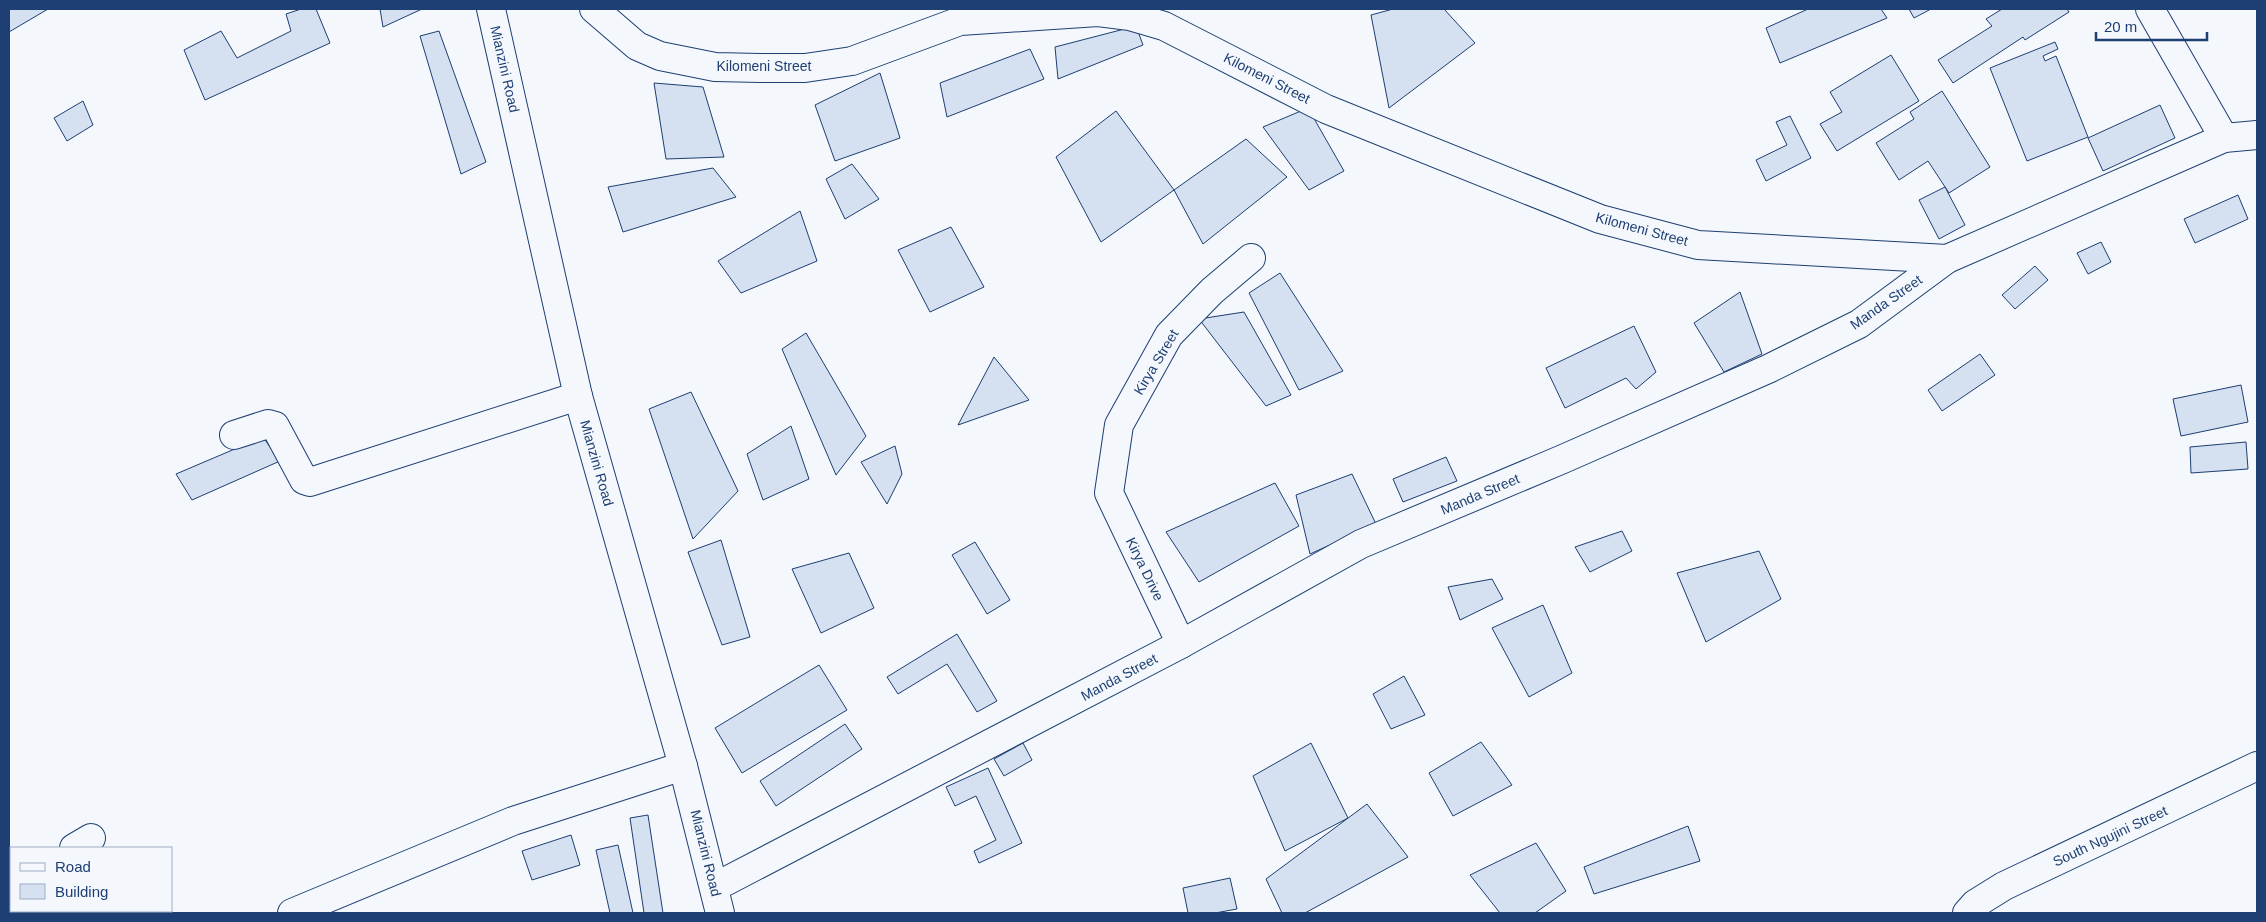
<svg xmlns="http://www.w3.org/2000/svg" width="2266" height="922" font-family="Arial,sans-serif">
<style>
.building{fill:#d5e0f0;stroke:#1d3f73}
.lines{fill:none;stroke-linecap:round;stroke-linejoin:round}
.street-casing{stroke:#1d3f73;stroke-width:30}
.secondary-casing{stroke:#1d3f73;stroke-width:30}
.street{stroke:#f4f7fb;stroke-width:28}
.secondary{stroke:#f4f7fb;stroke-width:28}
.labels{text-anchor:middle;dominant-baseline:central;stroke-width:4;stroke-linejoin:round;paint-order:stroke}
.street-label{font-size:14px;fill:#1d3f73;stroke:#f4f7fb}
</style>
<rect width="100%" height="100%" fill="#f4f7fb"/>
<g class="building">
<path d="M9 9H48L9 32Z"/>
<path d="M301 9H316L330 43 205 100 184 50 221 31 237 58 291 31 286 14Z"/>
<path d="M380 9H422L383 27Z"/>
<path d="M1393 9H1444L1475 43 1389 108 1371 15Z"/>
<path d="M1808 9H1881L1887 18 1780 63 1766 28Z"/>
<path d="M1909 9H1931L1914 18Z"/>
<path d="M2002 9H2067L2069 12 2025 40 2023 37 1953 83 1938 60 1992 26 1986 19Z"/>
<path d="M1136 26 1143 45 1058 79 1055 47Z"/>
<path d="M439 31 486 162 461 174 420 36Z"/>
<path d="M2055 42 2058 49 2043 56 2045 61 2056 56 2088 137 2027 161 1990 68Z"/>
<path d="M1030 49 1044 79 947 117 940 83Z"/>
<path d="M1891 55 1919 101 1837 151 1820 124 1842 112 1830 92Z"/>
<path d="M880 73 900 138 835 161 815 105Z"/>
<path d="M654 83 703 87 724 157 666 159Z"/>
<path d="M1942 91 1990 167 1949 193 1928 161 1899 180 1876 143 1914 119 1910 112Z"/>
<path d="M83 101 93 125 67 141 54 118Z"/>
<path d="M2160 105 2175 138 2103 171 2088 138Z"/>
<path d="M1308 108 1344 171 1309 190 1263 127Z"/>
<path d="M1116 111 1174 190 1101 242 1056 157Z"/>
<path d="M1790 116 1811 158 1766 181 1756 160 1787 145 1776 122Z"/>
<path d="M1246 139 1287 177 1203 244 1174 190Z"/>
<path d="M852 164 879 199 845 219 826 179Z"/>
<path d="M713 168 736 197 623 232 608 187Z"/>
<path d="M1945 187 1965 225 1939 239 1919 200Z"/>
<path d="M2238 195 2248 219 2195 243 2184 219Z"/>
<path d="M800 211 817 261 741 293 718 261Z"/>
<path d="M951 227 984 287 930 312 898 250Z"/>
<path d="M2101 242 2111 262 2088 274 2077 253Z"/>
<path d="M2035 266 2048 280 2015 309 2002 295Z"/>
<path d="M1280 273 1343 371 1299 390 1249 293Z"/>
<path d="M1740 292 1762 354 1724 372 1694 323Z"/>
<path d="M1244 312 1291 395 1266 406 1199 319Z"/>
<path d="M1634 326 1656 372 1636 389 1626 378 1565 408 1546 368Z"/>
<path d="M806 333 866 436 836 475 782 349Z"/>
<path d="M1980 354 1995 375 1942 411 1928 390Z"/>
<path d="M994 357 1029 400 958 425Z"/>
<path d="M2241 385 2248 422 2181 436 2173 399Z"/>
<path d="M691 392 738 491 693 539 649 409Z"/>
<path d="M791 426 809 479 763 500 747 454Z"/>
<path d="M263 437 280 461 192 500 176 474Z"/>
<path d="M2246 442 2248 469 2191 473 2190 447Z"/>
<path d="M895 446 902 474 887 504 861 462Z"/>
<path d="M1446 457 1457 481 1403 502 1393 479Z"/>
<path d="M1352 474 1376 524 1310 554 1296 495Z"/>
<path d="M1275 483 1299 526 1199 582 1166 532Z"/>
<path d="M1622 531 1632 551 1590 572 1575 547Z"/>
<path d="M721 540 750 637 722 645 688 552Z"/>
<path d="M975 542 1010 600 987 614 952 555Z"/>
<path d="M1759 551 1781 599 1706 642 1677 573Z"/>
<path d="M849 553 874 608 821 633 792 569Z"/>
<path d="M1492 579 1503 599 1460 620 1448 587Z"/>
<path d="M1543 605 1572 673 1529 697 1492 628Z"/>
<path d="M957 634 997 701 977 712 947 664 898 694 887 677Z"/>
<path d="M819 665 847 710 742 773 715 728Z"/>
<path d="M1404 676 1425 715 1391 729 1373 694Z"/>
<path d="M845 724 862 749 776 806 760 781Z"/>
<path d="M1481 742 1512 785 1453 816 1429 773Z"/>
<path d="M1023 743 1032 760 1004 776 994 759Z"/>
<path d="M1311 743 1348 818 1285 851 1253 776Z"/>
<path d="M988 768 1022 843 979 863 974 851 996 840 976 796 955 806 946 787Z"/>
<path d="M1367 804 1408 857 1305 913H1282L1266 879Z"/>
<path d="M648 815 663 913H644L630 818Z"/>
<path d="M1688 826 1700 861 1594 894 1584 867Z"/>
<path d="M571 835 580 865 532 880 522 851Z"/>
<path d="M1536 843 1566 891 1535 913H1500L1470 875Z"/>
<path d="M618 845 633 913H610L596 850Z"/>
<path d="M1230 878 1237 909 1215 913H1188L1183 888Z"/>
</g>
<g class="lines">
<defs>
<g id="street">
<path d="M594 9 637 46 660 56 715 67 760 68H805L852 61 960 21 1098 12 1130 16 1164 26 1326 109 1600 219 1698 245 1947 259"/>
<path d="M2150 9 2224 138"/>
<path d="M234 435 268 424 275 426 304 480 310 482 578 396"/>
<path d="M1181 644 1109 493 1119 425 1169 335 1212 291 1251 258"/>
<path d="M74 848 91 838"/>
<path d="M9 885 11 884"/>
<path d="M715 887 1181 644 1361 544 1563 459 1768 369 1859 324 1947 259 2224 138 2257 135"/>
<path d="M292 913 513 821 683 766"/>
<path d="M1967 913 1975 904 2004 886 2257 766"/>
</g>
<path id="secondary" d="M491 9 578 396 683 766 720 913"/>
</defs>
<use href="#street" class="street-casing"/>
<use href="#secondary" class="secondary-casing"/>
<use href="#street" class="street"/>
<use href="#secondary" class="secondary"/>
</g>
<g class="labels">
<g class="street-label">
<text x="764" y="66">Kilomeni Street</text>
<text transform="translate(505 69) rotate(77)">Mianzini Road</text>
<text transform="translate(1267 78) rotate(27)">Kilomeni Street</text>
<text transform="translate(1642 229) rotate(15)">Kilomeni Street</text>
<text transform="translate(1886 302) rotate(-35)">Manda Street</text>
<text transform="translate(1156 362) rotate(-59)">Kirya Street</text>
<text transform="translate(597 463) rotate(74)">Mianzini Road</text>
<text transform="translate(1480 494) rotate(-23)">Manda Street</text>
<text transform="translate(1145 569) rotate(64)">Kirya Drive</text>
<text transform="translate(1119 677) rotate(-28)">Manda Street</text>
<text transform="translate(2110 836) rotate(-25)">South Ngujini Street</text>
<text transform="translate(706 853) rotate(76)">Mianzini Road</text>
</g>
</g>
<rect width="2266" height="922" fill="none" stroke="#1d3f73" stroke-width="20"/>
<rect x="10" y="847" width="162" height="65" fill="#f4f7fb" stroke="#9eadc5"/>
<rect x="20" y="863" width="25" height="8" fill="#f4f7fb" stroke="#9eadc5"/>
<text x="55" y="872" font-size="15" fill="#1d3f73">Road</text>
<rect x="20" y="884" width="25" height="15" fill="#d5e0f0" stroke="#9eadc5"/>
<text x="55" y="897" font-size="15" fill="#1d3f73">Building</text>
<path d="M2096 32v8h111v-8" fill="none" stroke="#1d3f73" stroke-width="2.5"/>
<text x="2104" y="32" font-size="15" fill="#1d3f73" stroke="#f4f7fb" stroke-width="4" paint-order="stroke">20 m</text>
</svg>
